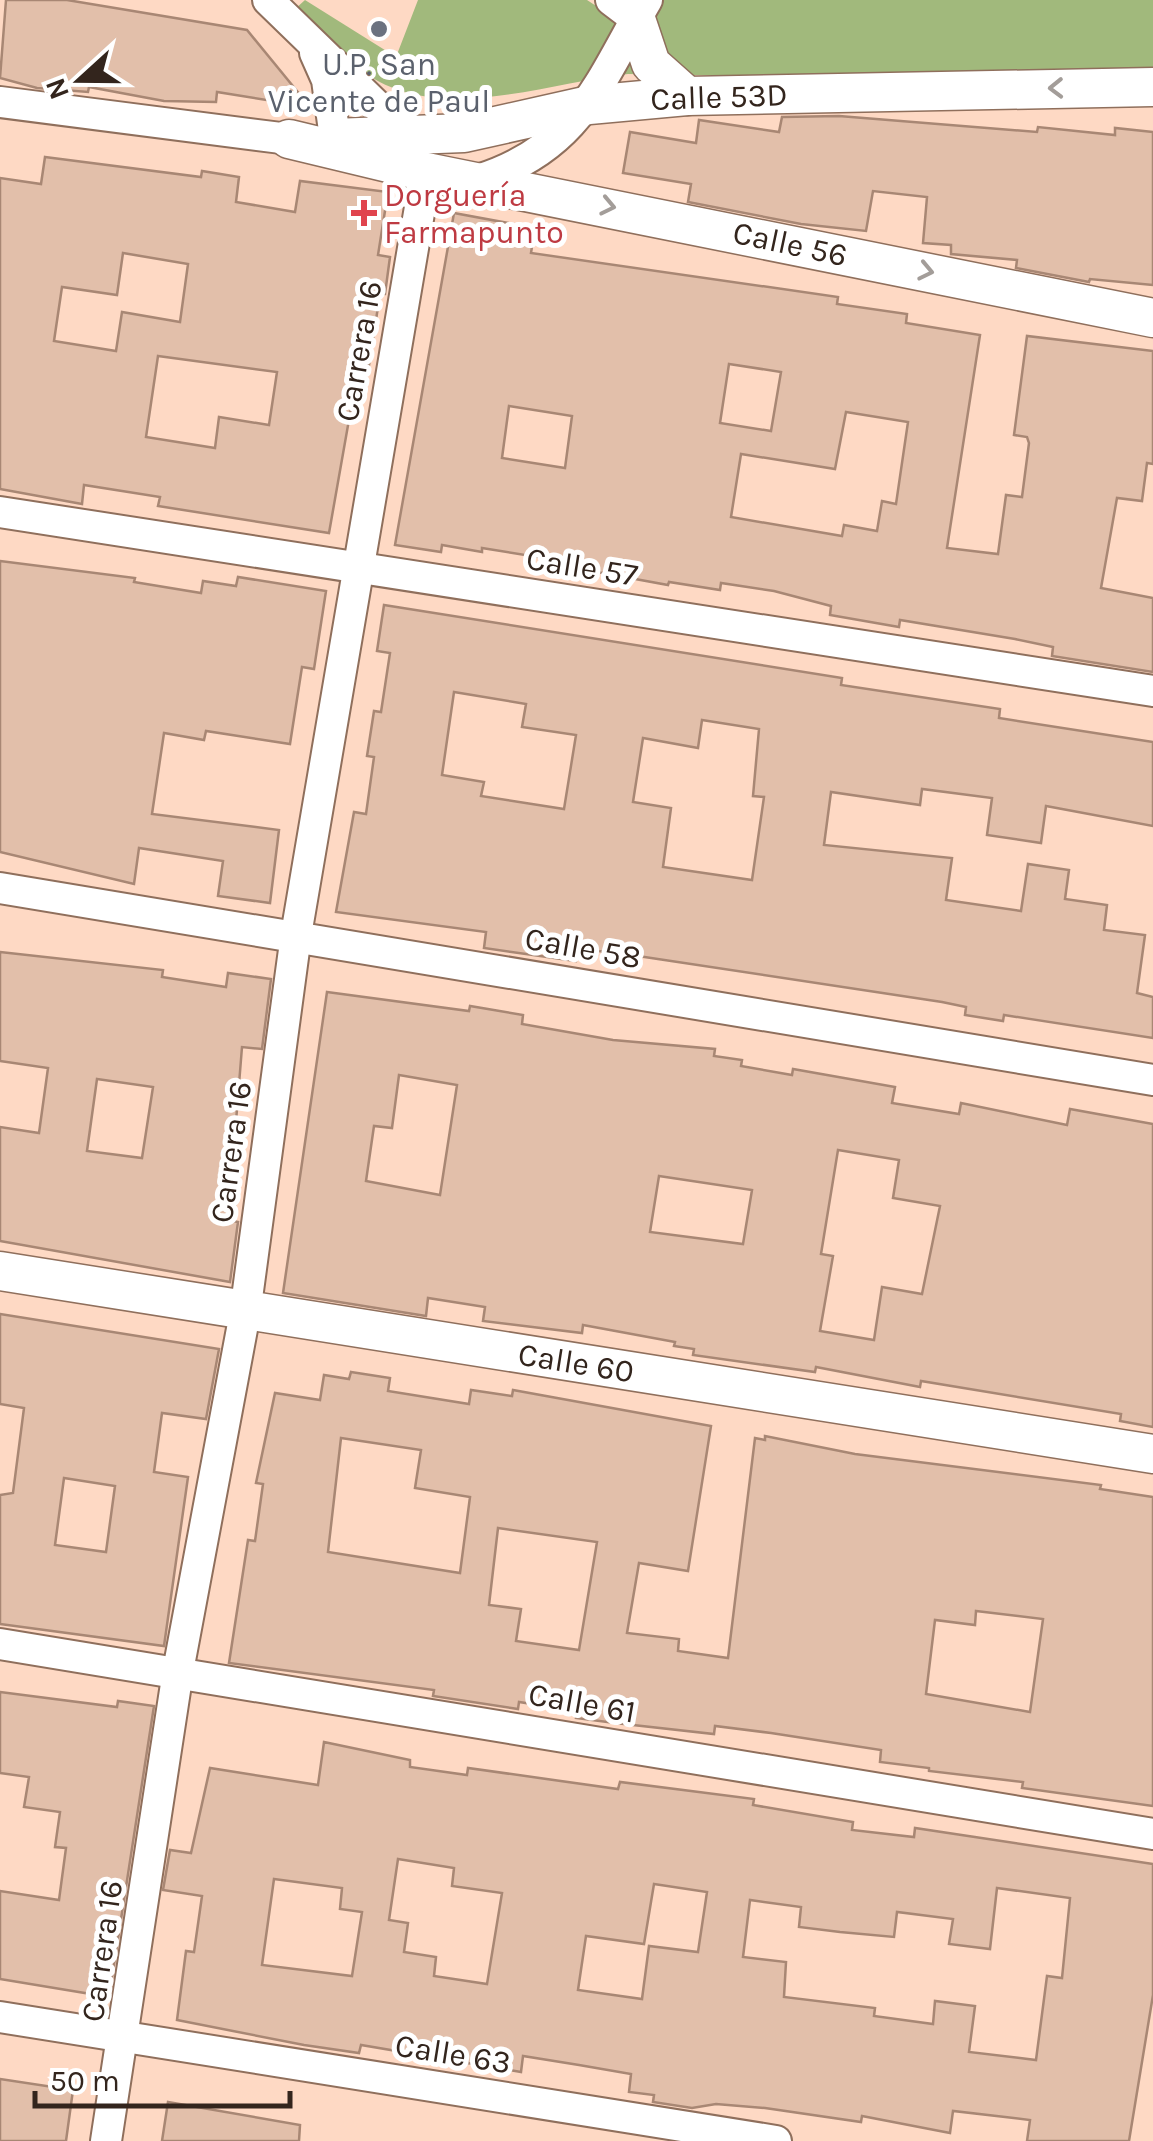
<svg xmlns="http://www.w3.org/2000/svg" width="1153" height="2141" font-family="Karla,sans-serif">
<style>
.green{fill:#a1b97c}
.building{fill:#e2bfaa;stroke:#a88774;stroke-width:2.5;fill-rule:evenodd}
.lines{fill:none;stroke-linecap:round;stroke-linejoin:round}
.minor-casing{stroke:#8f6f5c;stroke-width:34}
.tertiary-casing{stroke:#8f6f5c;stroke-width:41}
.minor{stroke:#fff;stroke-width:30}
.tertiary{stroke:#fff;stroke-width:38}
.oneway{stroke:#a39d99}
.worship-dot{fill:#6b7280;stroke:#fff;stroke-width:4}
.health-dot{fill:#e0444e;stroke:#fff;stroke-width:4}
.labels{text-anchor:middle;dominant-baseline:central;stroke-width:10;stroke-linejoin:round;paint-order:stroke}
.worship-label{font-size:32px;fill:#5b616d;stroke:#fff}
.street-label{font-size:32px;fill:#33251d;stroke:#fff}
.health-label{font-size:32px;fill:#be3a42;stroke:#fff;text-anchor:start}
</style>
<rect width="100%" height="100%" fill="#fed9c4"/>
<path class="green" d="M305 0 396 57 418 0H587L639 34 659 0H1153V82L628 74C545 83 437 126 364 72 339 54 317 30 294 10Z"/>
<g class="building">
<path d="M6 0H67L247 30 310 107 217 92 216 102 164 101 89 87 88 92 37 88 0 78Z"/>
<path d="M839 116 1037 132 1038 127 1115 135V128L1153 132V285L1090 279 1089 282 1016 268 1017 260 951 254V245L923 243 927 197 873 191 866 231 801 224 688 202 691 184 623 173 630 132 696 143 699 120 779 132 782 117Z"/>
<path d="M45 157 201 177 202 171 239 177 236 202 295 212 300 181 388 192 378 255 390 257 385 294H380L369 365 359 363 329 533 158 506 160 497 84 485 82 504 0 489V178L41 184ZM123 253 188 264 180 322 122 312 116 351 54 341 62 287 117 295ZM158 356 277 372 269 425 219 417 215 448 146 437Z"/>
<path d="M454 213 535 228 531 253 838 297 837 304 907 314 906 323 980 335 947 548 998 554 1006 495 1022 497 1029 443 1027 437 1014 435 1027 336 1153 351V464L1147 463 1142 501 1117 498 1101 588 1153 598V672L1052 656 1053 647 1015 639 900 620 899 627 830 615 831 606 774 591 721 583 720 590 669 582 668 585 575 568V563L482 548V552L442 545 441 552 395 545ZM729 364 781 372 771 431 720 423ZM509 406 572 416 565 468 502 458ZM846 412 908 422 896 504 882 501 877 531 844 525 842 536 731 517 741 454 835 469Z"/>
<path d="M0 561 135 578 134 582 201 593 203 581 236 586 238 577 326 591 314 669 302 667 290 744 206 731 204 740 164 733 152 814 279 830 270 903 218 896 223 861 139 848 134 884 0 852Z"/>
<path d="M384 605 842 678 841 685 1000 709 999 718 1153 742V826L1046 806 1041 843 987 835 992 798 922 789 920 805 831 792 824 845 952 858 946 900 1021 911 1028 864 1069 870 1065 899 1107 905 1104 930 1145 935 1137 993 1153 997V1038L1004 1015 1003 1021 965 1015 966 1007 942 1002 618 953 578 949 576 961 484 948 486 932 336 912 354 812 366 814 374 757 367 756 374 711 381 712 390 653 377 651ZM454 692 526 704 522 727 576 735 564 809 481 796 484 782 442 775ZM702 720 759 729 753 796 764 797 752 880 663 867 671 808 633 802 643 738 698 748Z"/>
<path d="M0 952 163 970 162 977 226 987 228 973 271 979 262 1049 242 1047 231 1184 238 1185 233 1221 238 1222 230 1282 0 1241V1127L39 1133 48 1068 0 1061ZM97 1079 153 1087 142 1158 87 1151Z"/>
<path d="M327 992 469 1011 470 1006 523 1015 522 1024 613 1040 715 1049 714 1056 742 1060 741 1066 792 1075 793 1069 895 1087 892 1103 959 1114 961 1103 1067 1125 1070 1109 1153 1124V1427L1120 1421 1121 1414 921 1381 920 1387 816 1367 815 1372 693 1355 694 1349 674 1346 675 1342 583 1325 582 1333 483 1321 485 1307 428 1298 426 1316 283 1293ZM399 1075 457 1085 440 1195 366 1181 374 1126 392 1128ZM838 1150 899 1160 893 1198 940 1206 922 1294 882 1287 874 1340 820 1331 833 1256 821 1254ZM659 1176 752 1190 743 1244 650 1232Z"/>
<path d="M0 1314 219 1349 206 1419 162 1413 154 1472 188 1477 164 1646 0 1624V1495L13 1493 24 1408 0 1404ZM64 1478 115 1486 106 1552 55 1545Z"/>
<path d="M351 1372 390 1378 388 1391 469 1404 471 1390 512 1396 513 1390 711 1426 688 1571 639 1563 627 1633 679 1639 678 1651 728 1658 755 1438 765 1440V1436L855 1454 1101 1485 1100 1489 1153 1497V1806L1022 1788 1023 1782 929 1771V1768L880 1762 881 1750 771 1733 715 1726 714 1734 615 1723 576 1718 577 1711 519 1702 518 1709 433 1696 434 1690 229 1663 248 1540 255 1541 263 1484 256 1483 275 1393 320 1400 324 1375 349 1379ZM341 1438 421 1450 415 1488 470 1497 460 1573 328 1552ZM498 1528 597 1542 579 1650 516 1641 521 1609 489 1605ZM976 1611 1043 1619 1030 1712 926 1694 935 1620 975 1625Z"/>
<path d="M0 1692 117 1707 118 1701 154 1706 109 1997 0 1979V1891L59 1900 66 1848 55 1847 60 1812 24 1807 29 1777 0 1773Z"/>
<path d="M324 1742 410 1760V1767L467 1775 468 1768 618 1789 620 1782 754 1799 753 1805 853 1822 852 1830 914 1837 915 1828 1153 1864V1995L1129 2141H1027L1030 2120 953 2111 950 2133 862 2116 861 2122 765 2108 716 2104 692 2108 653 2102 654 2095 629 2092 631 2074 579 2065 523 2056 521 2072 361 2045 359 2053 304 2045 177 2020 186 1951 194 1952 202 1896 163 1890 170 1850 191 1853 210 1768 318 1785ZM398 1859 454 1868 452 1886 502 1893 487 1984 434 1976 436 1957 404 1952 408 1923 389 1920ZM274 1879 342 1888 340 1909 362 1912 352 1976 262 1965ZM654 1884 707 1892 698 1952 649 1946 642 1999 578 1990 586 1936 644 1944ZM997 1888 1070 1898 1062 1978 1047 1976 1036 2060 969 2052 975 2006 935 2001 933 2024 874 2016 875 2008 784 1997 786 1962 743 1957 750 1900 801 1907 799 1927 840 1932 894 1937 897 1912 953 1919 949 1944 990 1949Z"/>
<path d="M0 2079 73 2090 66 2141H0Z"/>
<path d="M168 2102 300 2125 299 2141H162Z"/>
</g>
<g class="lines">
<defs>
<g id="minor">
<path d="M268 0 406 134"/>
<path d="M611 0 636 19"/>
<path d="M315 53 327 80 335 138"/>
<path d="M0 102 289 139"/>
<path d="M478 180C579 148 598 84 647 0"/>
<path d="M0 512 1153 691"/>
<path d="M0 888 1153 1080"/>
<path d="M0 1644 1153 1834"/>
<path d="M0 2017 776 2141"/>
<path d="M106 2141 178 1671 245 1313 296 935 426 172"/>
</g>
<g id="tertiary">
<path d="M636 19 651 64 687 96"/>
<path d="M334 138 464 133 589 105 687 96 1153 87"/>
<path d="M289 139 426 172 1153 318"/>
<path d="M0 1271 1153 1454"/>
</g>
</defs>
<use href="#minor" class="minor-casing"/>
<use href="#tertiary" class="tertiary-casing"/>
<use href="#minor" class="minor"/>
<use href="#tertiary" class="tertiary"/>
</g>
<defs><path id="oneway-chevron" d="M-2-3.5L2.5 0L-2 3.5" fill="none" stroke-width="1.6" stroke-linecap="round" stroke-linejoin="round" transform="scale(2.5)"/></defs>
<g class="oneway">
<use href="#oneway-chevron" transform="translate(1056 88) rotate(179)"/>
<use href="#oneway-chevron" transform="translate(608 206) rotate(12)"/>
<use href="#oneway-chevron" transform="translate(926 271) rotate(12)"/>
</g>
<circle class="worship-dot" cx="379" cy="29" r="10"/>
<path class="health-dot" d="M359 198h10v10h10v10h-10v10h-10v-10h-10v-10h10z"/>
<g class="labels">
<g class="worship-label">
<text x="379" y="64">U.P. San<tspan x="379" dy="37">Vicente de Paul</tspan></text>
</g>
<g class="street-label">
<text transform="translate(719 97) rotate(-2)">Calle 53D</text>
<text transform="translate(790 244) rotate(12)">Calle 56</text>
<text transform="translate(359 351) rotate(-80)">Carrera 16</text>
<text transform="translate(582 567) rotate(9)">Calle 57</text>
<text transform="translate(583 948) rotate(10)">Calle 58</text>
<text transform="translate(231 1152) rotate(-82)">Carrera 16</text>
<text transform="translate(576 1363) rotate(9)">Calle 60</text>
<text transform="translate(582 1703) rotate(10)">Calle 61</text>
<text transform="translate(102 1951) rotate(-82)">Carrera 16</text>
<text transform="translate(453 2054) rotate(9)">Calle 63</text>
</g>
<g class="health-label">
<text x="384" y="195">Dorguería<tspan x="384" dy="37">Farmapunto</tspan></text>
</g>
</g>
<g transform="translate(80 80) rotate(249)" stroke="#ffffff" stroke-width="8" paint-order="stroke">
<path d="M0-8L18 38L0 25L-18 38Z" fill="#33251d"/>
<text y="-15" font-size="28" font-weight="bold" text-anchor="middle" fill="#33251d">N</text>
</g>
<path d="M35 2091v15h255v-15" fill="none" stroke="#33251d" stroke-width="5"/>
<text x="50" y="2091" font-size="30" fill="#33251d" stroke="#ffffff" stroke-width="8" paint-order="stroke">50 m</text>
</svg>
